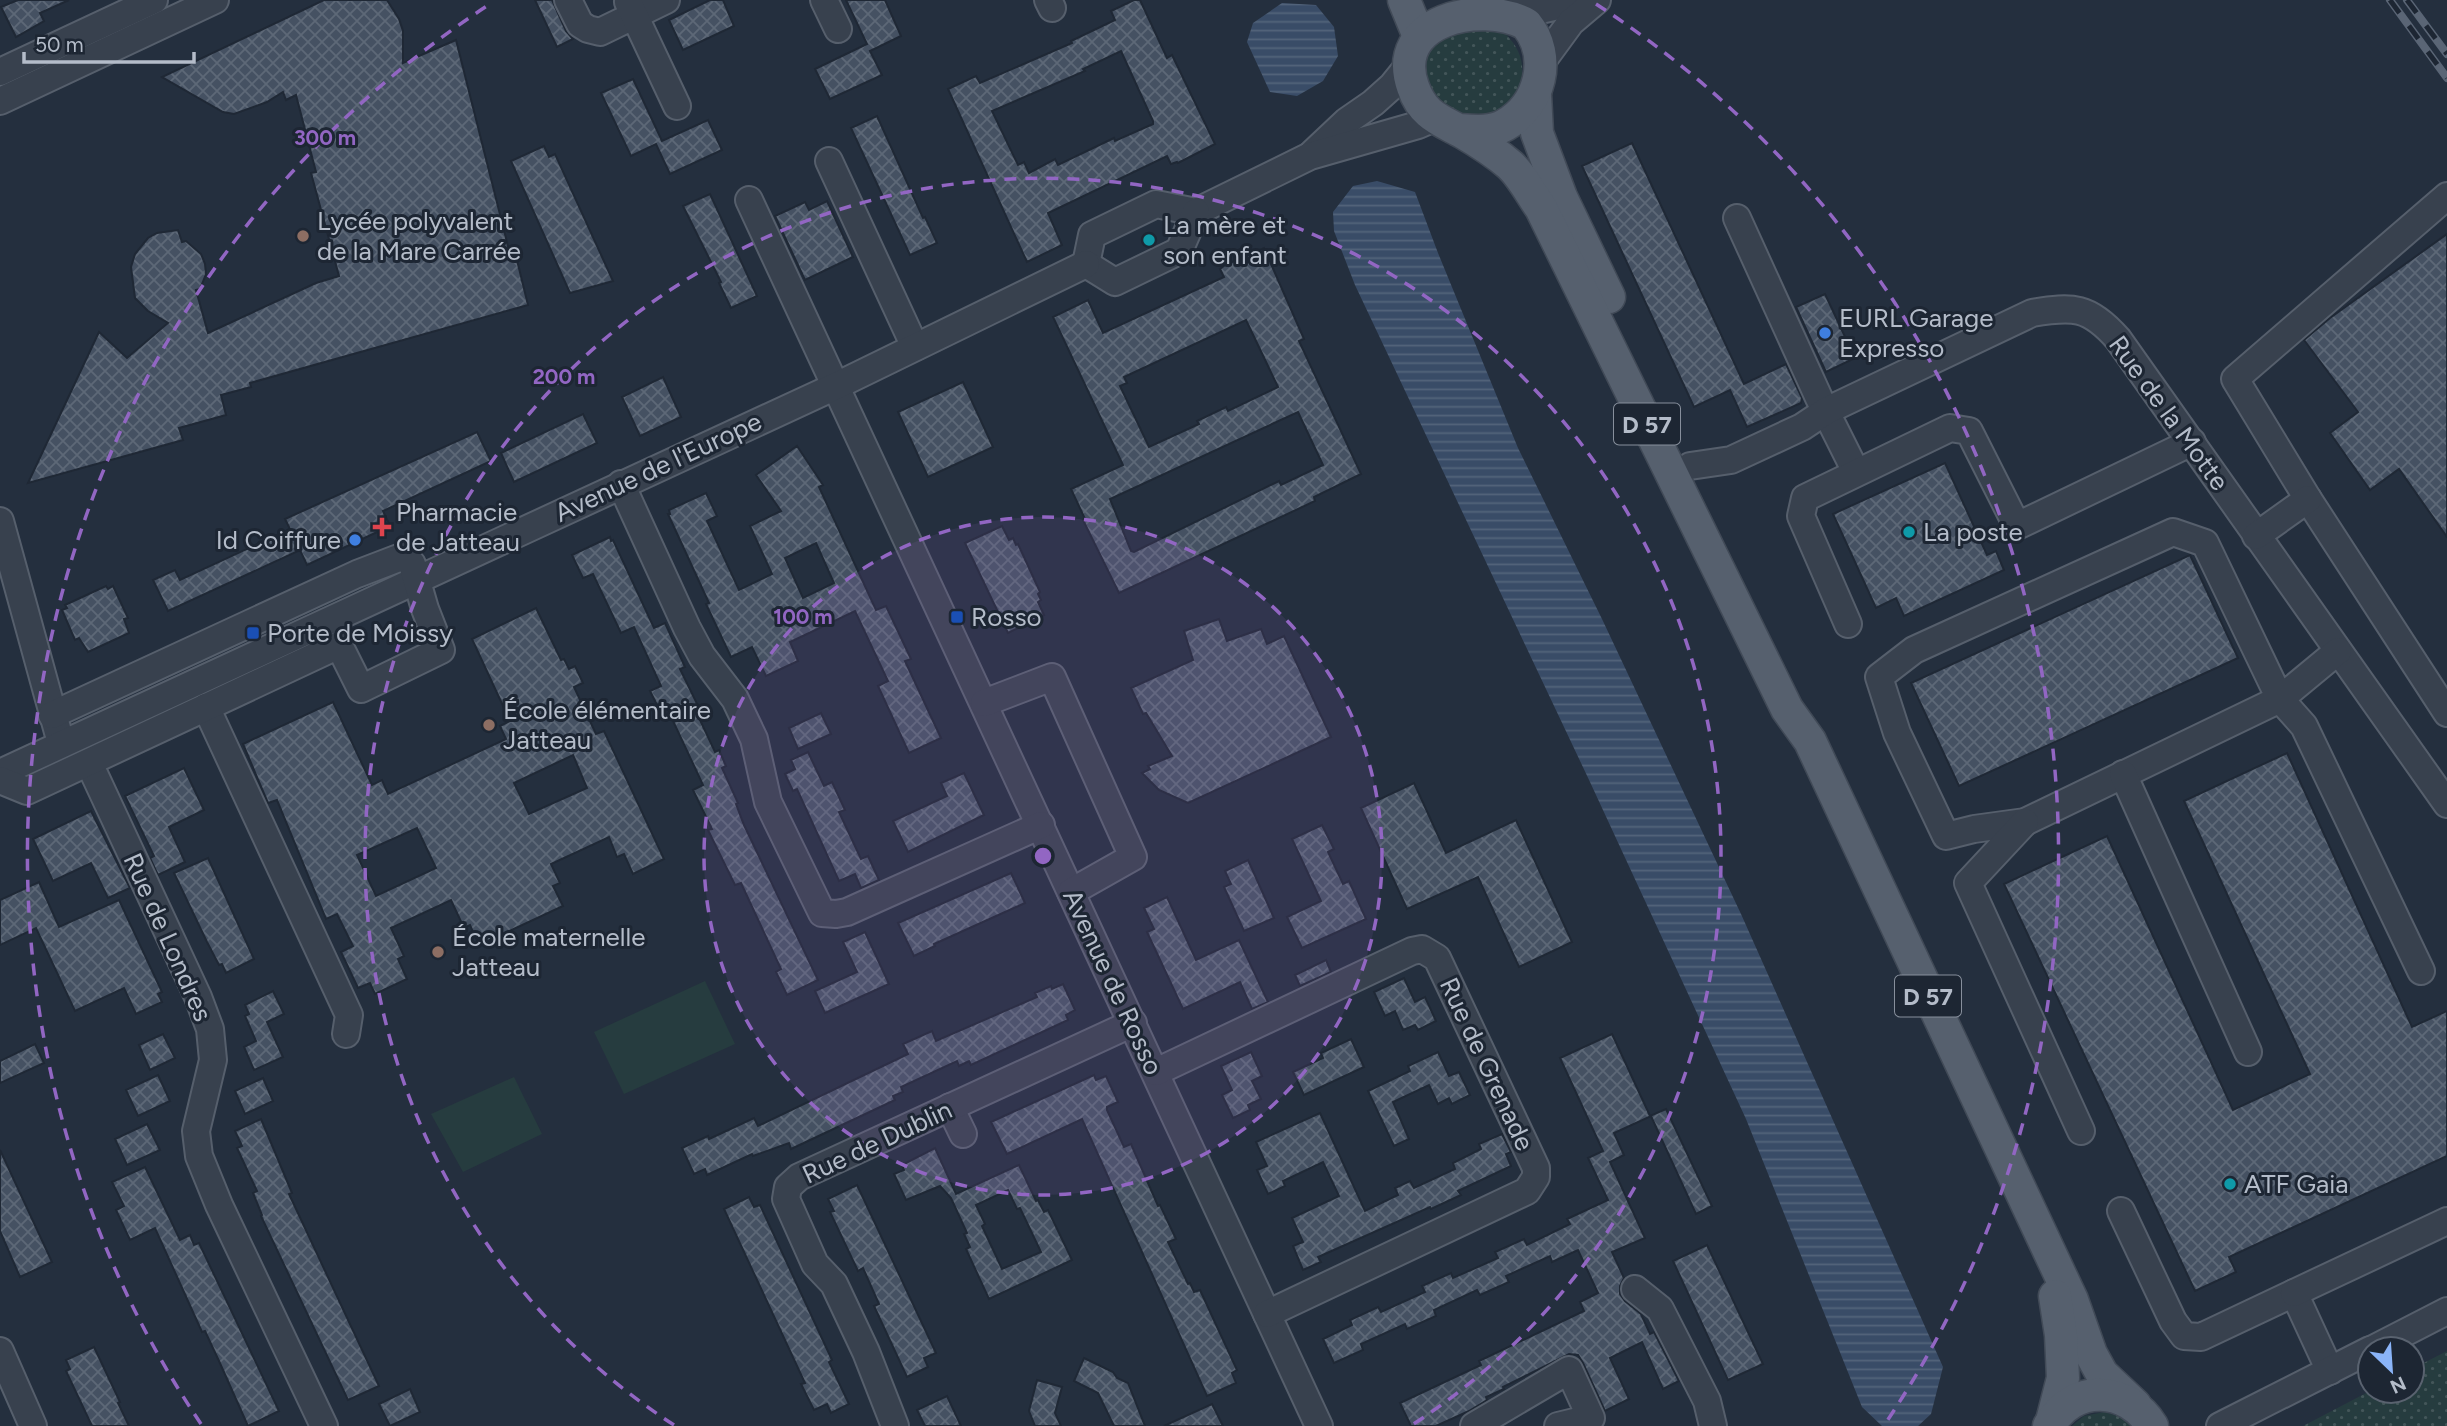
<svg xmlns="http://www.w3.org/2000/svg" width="2447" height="1426" font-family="Figtree,sans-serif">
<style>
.grass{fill:url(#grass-dots)}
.park{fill:#263c3f}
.water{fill:url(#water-rules)}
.building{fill:url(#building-cross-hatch);stroke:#1f2835;stroke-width:2;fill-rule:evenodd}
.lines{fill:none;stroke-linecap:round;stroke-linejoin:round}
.minor-casing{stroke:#565f6c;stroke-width:30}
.major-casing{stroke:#414a57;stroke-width:35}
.minor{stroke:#38414e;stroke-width:26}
.major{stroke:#56606e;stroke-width:32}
.rail-casing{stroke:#5a6575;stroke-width:8}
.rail{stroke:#1d2633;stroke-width:5;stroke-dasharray:16;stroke-linecap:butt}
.ring{fill:none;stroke:#9266c3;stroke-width:3.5;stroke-dasharray:12 9}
.education-dot{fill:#8d6e63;stroke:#1d2633;stroke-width:2.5}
.culture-dot{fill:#0f9aa8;stroke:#1d2633;stroke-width:2.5}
.shop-dot{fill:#3f7fe0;stroke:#1d2633;stroke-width:2.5}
.health-dot{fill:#e0444e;stroke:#1d2633;stroke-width:2.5}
.transit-dot{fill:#1a4fb4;stroke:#1d2633;stroke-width:2.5}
.labels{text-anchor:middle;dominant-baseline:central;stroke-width:6;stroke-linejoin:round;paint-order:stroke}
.shield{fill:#1d2633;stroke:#878f9c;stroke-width:2}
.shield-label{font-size:24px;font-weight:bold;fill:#b4bcc9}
.poi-label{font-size:26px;fill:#b4bcc9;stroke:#1d2633;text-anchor:start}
.street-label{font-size:26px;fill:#b4bcc9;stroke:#1d2633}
.centre{fill:#9266c3;stroke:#1d2633;stroke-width:3.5}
.ring-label{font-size:21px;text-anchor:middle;font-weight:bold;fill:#9266c3;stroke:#1d2633;stroke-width:6;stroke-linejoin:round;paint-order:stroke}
</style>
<defs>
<pattern id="grass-dots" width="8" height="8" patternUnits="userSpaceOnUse" patternTransform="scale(1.75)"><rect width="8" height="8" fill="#263c3f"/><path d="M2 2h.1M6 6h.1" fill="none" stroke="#435659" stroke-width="1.8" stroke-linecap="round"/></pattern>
<pattern id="water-rules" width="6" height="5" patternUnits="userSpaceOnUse" patternTransform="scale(1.75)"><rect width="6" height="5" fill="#394c67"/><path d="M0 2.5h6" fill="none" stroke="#53647b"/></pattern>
<pattern id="building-cross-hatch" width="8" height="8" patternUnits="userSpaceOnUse" patternTransform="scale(1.75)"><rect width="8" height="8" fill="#455162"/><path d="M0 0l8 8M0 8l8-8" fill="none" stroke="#5d6877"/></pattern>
</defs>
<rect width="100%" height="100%" fill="#242f3e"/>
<g class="grass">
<path d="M1451 28 1500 29C1514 41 1524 55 1522 75 1519 109 1480 128 1450 112 1428 100 1419 68 1432 47 1437 39 1445 33 1451 28Z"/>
<path d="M2447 1351V1426H2303L2370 1391H2412V1369Z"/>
<path d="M2104 1412 2124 1418 2132 1426H2072L2084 1416Z"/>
</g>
<g class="park">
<path d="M705 981 735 1044 624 1094 594 1032Z"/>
<path d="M514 1077 542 1134 463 1172 431 1114Z"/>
</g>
<g class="water">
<path d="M1282 3 1316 5 1334 27 1338 56 1323 81 1297 96 1270 92 1247 42 1253 23Z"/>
<path d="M1377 181 1415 192 1438 253 1518 448 1602 619 1741 914 1943 1367 1931 1414 1918 1426H1882L1862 1407 1746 1119 1590 782 1355 285 1334 231 1333 212 1353 186Z"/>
</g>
<g class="building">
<path d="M18 0H69L40 13 44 21 16 37 1 7Z"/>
<path d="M324 0H387L399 19 403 31V63L456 40 511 258 516 256 528 305 250 383 251 387 221 395 226 415 179 428 183 440 28 483 99 332 127 358 168 323 148 311 135 298 131 267 135 254 148 238 157 233 178 230 182 242 186 241 201 254 205 264 206 274 200 289 196 290 208 333 316 283 339 276 311 173 316 172 296 95 286 100 283 92 267 102 234 114 223 112 162 77Z"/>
<path d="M535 0H552L566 31 573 39 557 47Z"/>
<path d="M710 0H723L734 26 683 50 669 20Z"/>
<path d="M846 0H885L901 36 870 51 882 75 830 99 815 69 867 44Z"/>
<path d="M1134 0H1140L1167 58 1172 55 1215 144 1178 163 1177 162 1171 164 1167 156 1048 213 1062 245 1027 262 948 89 976 76 980 83 1072 43 1071 41 1115 20 1111 11ZM1121 51 1153 121V124L1115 141 1114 138 1058 165 1055 159 1029 173 1024 162 1018 165 992 111 1085 71 1083 69Z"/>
<path d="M633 79 662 141 708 120 722 150 670 174 656 144 631 156 601 93Z"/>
<path d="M877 116 923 218 925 217 937 243 910 255 851 128Z"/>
<path d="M1632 143 1744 384 1786 364 1802 398 1801 403 1747 427 1730 390 1694 407 1582 166Z"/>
<path d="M544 146 549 157 555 154 613 281 570 293 511 161Z"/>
<path d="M710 194 757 296 731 308 719 283 721 282 683 206Z"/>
<path d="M827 201 853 257 805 280 775 216 805 202 809 210Z"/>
<path d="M2447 234V537L2399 469 2370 490 2330 433 2358 412 2304 340 2330 318Z"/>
<path d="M1264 248 1304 339 1299 341 1361 474 1314 497 1315 501 1119 593 1083 520 1085 519 1071 489 1123 465 1053 317 1088 300 1103 333 1224 277 1220 269 1225 265ZM1246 320 1278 387 1228 411 1226 407 1197 421 1199 424 1149 447 1120 386 1127 383 1124 377ZM1298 412 1323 465 1281 485 1279 481 1134 552 1131 551 1110 499Z"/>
<path d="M1825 294 1855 358 1826 372 1796 307Z"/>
<path d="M663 377 681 417 640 436 622 397Z"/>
<path d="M963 382 993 447 928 477 898 412Z"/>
<path d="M583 414 597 443 514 482 501 453Z"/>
<path d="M477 432 491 461 383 511 390 526 307 565 300 550 168 611 153 580 175 570 180 580 290 529 285 519Z"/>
<path d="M797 446 823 485 819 487 876 610 886 606 911 659 905 661 941 738 909 753 878 686 888 681 855 611 790 642 798 661 766 676 752 647 731 657 706 604 709 603 668 514H670L669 510 706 493 717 516 707 521 739 590 772 574 750 526 781 511 756 475ZM816 543 834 583 803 598 785 558Z"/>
<path d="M1945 463 1987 555 1996 551 2004 570 1904 616 1896 598 1876 608 1833 514Z"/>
<path d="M1002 526 1009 540 1013 538 1016 545 1018 544 1040 592 1038 594 1041 600 1038 602 1044 615 1008 633 965 543Z"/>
<path d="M610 537 611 541 613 540 654 628 665 623 685 667 680 669 704 718 700 720 715 752 719 750 726 766 722 768 738 803 736 804 744 825 818 980 787 995 776 972 781 969 741 883 735 885 708 830 712 829 693 790 703 785 667 708 660 711 650 691 661 686 634 627 621 633 593 574 583 578 572 555Z"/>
<path d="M2190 555 2238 658 1959 786 1911 683Z"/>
<path d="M106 586 108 589 113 586 128 618 124 619 129 633 88 652 79 638 75 640 62 610 67 608 65 605Z"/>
<path d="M536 608 561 660 564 659 569 669 575 666 583 683 574 687 596 734 604 731 664 859 633 874 624 854 617 857 609 837 551 864 560 883 553 886 563 906 479 945 470 925 464 928 451 900 391 928 404 956 398 959 407 979 375 994 370 983 358 988 341 952 353 946 337 914 326 919 277 800 268 803 243 744 333 702 372 785 382 780 388 794 506 739 500 726 510 721 472 639ZM573 755 587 788 529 814 514 783ZM417 828 436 868 376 896 357 855Z"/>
<path d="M1219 619 1227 641 1261 629 1267 644 1284 636 1331 737 1188 803 1159 790 1142 773 1150 769 1148 766 1172 756 1146 713 1143 714 1131 688 1193 660 1184 631Z"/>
<path d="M821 713 831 734 798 749 789 728Z"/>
<path d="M808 752 824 786 832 782 845 810 839 812 861 859 868 856 879 880 861 888 855 874 839 881 797 789 793 791 785 774 795 769 791 760Z"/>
<path d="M2287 753 2412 1027 2447 1011V1156L2229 1257 2236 1272 2195 1291 2004 884 2107 836 2233 1110 2310 1074 2184 801Z"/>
<path d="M184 768 204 810 169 827 185 862 158 875 150 858 154 856 125 796Z"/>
<path d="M964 773 984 815 908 852 893 821 947 796 941 783Z"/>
<path d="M1414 783 1446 853 1516 820 1572 942 1519 967 1478 877 1407 909 1361 808Z"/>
<path d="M91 811 130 888 108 898 91 863 53 881 33 839Z"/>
<path d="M1322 825 1334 849 1328 852 1343 884 1349 881 1366 919 1302 948 1287 917 1321 901 1292 839Z"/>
<path d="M208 858 254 959 226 973 222 964 219 965 207 942 174 873Z"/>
<path d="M1248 860 1274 918 1244 931 1224 887 1231 884 1225 871Z"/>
<path d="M1011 873 1025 903 934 944 935 946 914 956 898 923Z"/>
<path d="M39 882 59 927 119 900 162 992 158 994 162 1002 136 1014 124 988 75 1011 36 928 0 945V900Z"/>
<path d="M1167 897 1196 960 1239 940 1268 1002 1252 1009 1240 982 1183 1009 1147 932 1154 929 1144 908Z"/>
<path d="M865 932 889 984 825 1013 815 991 857 972 843 942Z"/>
<path d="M1326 960 1331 972 1300 986 1295 975Z"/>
<path d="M1404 978 1415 1002 1425 997 1436 1021 1418 1030 1415 1025 1403 1030 1395 1011 1385 1016 1374 992Z"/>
<path d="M1063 984 1075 1010 1066 1015 1068 1020 971 1065 969 1061 959 1066 957 1061 901 1087 903 1092 893 1096 895 1100 791 1149 789 1143 753 1156 752 1154 707 1175 705 1169 694 1174 682 1148 708 1136 709 1139 754 1118 758 1126 908 1054 903 1044 932 1031 936 1041 1037 997 1035 993 1051 986 1052 989Z"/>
<path d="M273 991 284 1014 267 1022 283 1057 254 1070 244 1047 256 1041 245 1016 249 1014 245 1005Z"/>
<path d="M163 1034 175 1058 150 1070 139 1045Z"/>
<path d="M1612 1034 1650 1116 1666 1109 1712 1206 1696 1214 1651 1116 1614 1133 1624 1155 1610 1162 1645 1238 1612 1252 1624 1278 1620 1286V1294L1625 1301 1641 1314 1650 1334 1654 1332 1679 1381 1663 1389 1642 1342 1610 1358 1629 1399 1605 1411 1583 1363 1578 1355 1569 1354 1503 1387 1504 1389 1486 1397 1487 1400 1469 1411 1436 1426H1411L1400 1403 1481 1365 1479 1361 1584 1311 1580 1302 1598 1293 1578 1250 1552 1262 1550 1256 1506 1276 1509 1282 1480 1295 1477 1290 1434 1310 1436 1316 1407 1329 1405 1324 1361 1344 1363 1350 1334 1363 1323 1339 1352 1325 1350 1320 1378 1307 1381 1312 1425 1292 1422 1286 1451 1273 1453 1278 1498 1258 1495 1252 1524 1239 1527 1245 1570 1224 1567 1219 1608 1200 1588 1158 1603 1151 1560 1058Z"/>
<path d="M1351 1039 1364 1067 1304 1095 1293 1072 1323 1058 1321 1053Z"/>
<path d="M35 1044 44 1063 0 1083V1061Z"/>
<path d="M1251 1052 1262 1076 1252 1081 1261 1099 1248 1105 1250 1110 1233 1118 1222 1095 1232 1090 1221 1066Z"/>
<path d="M1438 1052 1449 1076 1459 1072 1470 1095 1452 1104 1449 1098 1438 1104 1429 1085 1393 1102 1409 1139 1394 1146 1368 1091 1410 1071 1408 1066Z"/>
<path d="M158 1075 170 1101 138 1116 126 1090Z"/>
<path d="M1094 1075 1096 1080 1106 1076 1118 1102 1107 1107V1110L1124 1147 1131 1144 1158 1206 1160 1205 1176 1239 1168 1242 1188 1284 1190 1283 1194 1292 1200 1290 1237 1370 1232 1373 1236 1383 1207 1396 1082 1119 1007 1154 991 1122Z"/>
<path d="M263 1078 273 1101 245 1114 235 1091Z"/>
<path d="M1320 1113 1365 1211 1398 1195 1395 1188 1410 1181 1414 1188 1455 1169 1453 1163 1481 1149 1479 1144 1502 1134 1511 1152 1506 1154 1511 1166 1458 1191 1461 1195 1431 1209 1430 1207 1318 1257 1321 1262 1303 1270 1293 1246 1303 1242 1292 1218 1339 1196 1323 1162 1283 1181 1285 1186 1268 1194 1257 1170 1267 1166 1256 1142Z"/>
<path d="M261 1119 292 1193 289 1194 379 1386 348 1400 261 1216 262 1215 253 1193 257 1191 237 1148 242 1146 235 1131Z"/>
<path d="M147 1124 160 1150 127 1165 115 1139Z"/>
<path d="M935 1148 956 1194 1019 1165 1036 1201 1038 1200 1044 1212 1048 1210 1072 1260 989 1299 966 1249 970 1247 964 1234 967 1233 951 1198 940 1186 906 1200 894 1174 904 1170 902 1165ZM1008 1190 1017 1209 1020 1208 1041 1252 1002 1269 982 1226 985 1224 976 1205Z"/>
<path d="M0 1150 52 1262 20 1277 0 1231Z"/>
<path d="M145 1167 180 1240 190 1235 194 1245 199 1243 279 1411 248 1426 219 1361 205 1331 202 1332 155 1228 130 1240 116 1210 124 1206 112 1182Z"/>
<path d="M857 1185 936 1353 924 1358 928 1367 907 1377 874 1306 879 1304 863 1268 858 1271 830 1212 834 1211 828 1199Z"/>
<path d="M749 1197 754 1207 760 1205 832 1360 829 1362 849 1404 831 1413 827 1404 814 1410 801 1384 805 1383 724 1209Z"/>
<path d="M1707 1245 1763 1364 1728 1380 1673 1261Z"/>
<path d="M94 1347 120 1402 118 1403 129 1426H92L66 1371 70 1369 66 1360Z"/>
<path d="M1084 1358 1113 1372 1117 1378 1128 1383 1145 1426H1114L1098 1393 1074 1381Z"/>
<path d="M1037 1380 1062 1387 1055 1413 1061 1426H1035L1029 1411Z"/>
<path d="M410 1389 420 1412 390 1426 379 1404Z"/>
<path d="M947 1396 961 1426H925L917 1410Z"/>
<path d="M1212 1404 1223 1426H1164Z"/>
</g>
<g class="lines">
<defs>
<g id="minor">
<path d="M568 0 580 24 588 29 600 32 666 0"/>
<path d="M824 0 838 29"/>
<path d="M1048 0 1052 8"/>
<path d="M628 2 677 106"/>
<path d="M1510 11 1531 12 1585 0"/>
<path d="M1541 63 1571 22 1597 0"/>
<path d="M0 72 154 0"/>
<path d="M0 101 215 0"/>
<path d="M1313 153 1347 121 1373 103 1392 86 1409 65"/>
<path d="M829 161 915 347"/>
<path d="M2447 196 2235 379 2308 499 2447 713"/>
<path d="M749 200 1319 1426"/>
<path d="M1737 218 1819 398 1856 472"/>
<path d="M1086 264 1092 235 1156 204 1196 212 1310 156 1418 125 1434 118"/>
<path d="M1086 264 1115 282 1179 251 1196 212"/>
<path d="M1690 466 1731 460 1802 427 1826 411 2032 313C2073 306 2089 306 2118 339L2447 804"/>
<path d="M621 484 687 628 702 656 735 699 754 739 768 802 822 913 836 914 847 912 1041 825"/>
<path d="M0 521 58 732"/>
<path d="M2256 536 2308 499"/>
<path d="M1848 624 1801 516 1805 498 1950 428 1969 431 2017 526 2192 442"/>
<path d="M2338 651 2280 699 2025 822 1974 829 1946 836 1897 733 1879 677 1914 650 2173 532 2205 543 2280 699 2304 726 2421 971"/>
<path d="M984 703 1052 677 1133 857 1071 892"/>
<path d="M206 707 349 1015 346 1034"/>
<path d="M89 763 198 997 210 1029 213 1060 196 1131 199 1156 219 1205 324 1426"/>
<path d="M0 773 836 386 1086 264"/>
<path d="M2123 774 2248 1052"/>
<path d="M0 780 27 791 339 645 361 689 441 650 425 609 412 564 404 556 357 574 52 715"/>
<path d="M2025 822 1968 883 2081 1131"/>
<path d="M1156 1072 1412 951 1422 949 1437 958 1536 1168V1177L1527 1191 1267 1314"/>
<path d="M950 1107 963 1134"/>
<path d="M2121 1211 2173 1321 2184 1336 2201 1337 2294 1293 2330 1371"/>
<path d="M1635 1289 1660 1309 1707 1401 1713 1426"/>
<path d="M2294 1293 2447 1221"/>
<path d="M2373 1349 2447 1311"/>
<path d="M0 1351 33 1426"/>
<path d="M895 1426 866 1352 834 1284 815 1264 786 1199 788 1187 799 1177 1133 1023"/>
<path d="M1474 1426 1569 1370 1591 1418 1558 1426"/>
<path d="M2220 1426 2370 1350"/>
</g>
<g id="major">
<path d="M1404 0 1418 34"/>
<path d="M1535 94 1537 133 1561 197 1609 297"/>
<path d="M1458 130C1474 131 1491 133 1505 125 1540 105 1553 57 1526 24 1481 0 1389 20 1413 87 1423 115 1438 119 1462 132 1479 142 1495 152 1510 165 1522 176 1531 194 1541 208L1787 709 1810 741 2072 1300 2091 1354 2102 1374 2135 1405"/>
<path d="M2052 1421 2063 1378 2061 1335 2055 1296"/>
<path d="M2049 1426C2073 1383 2128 1386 2152 1426"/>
</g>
</defs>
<use href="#minor" class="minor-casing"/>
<use href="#major" class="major-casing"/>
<use href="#minor" class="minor"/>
<use href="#major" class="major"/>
<defs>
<g id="rail">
<path d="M2390 0 2447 78"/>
<path d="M2407 0 2447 54"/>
</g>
</defs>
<use href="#rail" class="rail-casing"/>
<use href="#rail" class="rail"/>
</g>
<circle cx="1043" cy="856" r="339" fill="#9266c3" fill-opacity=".12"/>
<g class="ring">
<circle cx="1043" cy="856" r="339"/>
<path d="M674 1425A678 678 0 1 1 1412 1425"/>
<path d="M201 1424A1016 1016 0 0 1 490 4M1596 4A1016 1016 0 0 1 1885 1424"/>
</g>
<g class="education-dot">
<circle cx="303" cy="236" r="7"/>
<circle cx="489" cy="725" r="7"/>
<circle cx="438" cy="952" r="7"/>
</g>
<g class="culture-dot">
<circle cx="1149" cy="240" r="7"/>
<circle cx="1909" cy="532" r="7"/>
<circle cx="2230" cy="1184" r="7"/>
</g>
<g class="shop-dot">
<circle cx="1825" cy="333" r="7"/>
<circle cx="355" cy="540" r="7"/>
</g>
<path class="health-dot" d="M378.5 516.5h7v7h7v7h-7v7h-7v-7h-7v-7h7z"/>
<g class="transit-dot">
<rect x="950" y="610" width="14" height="14" rx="3.5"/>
<rect x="246" y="626" width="14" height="14" rx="3.5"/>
</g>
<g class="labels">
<g class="shield">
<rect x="1614" y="403.5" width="66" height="41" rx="5"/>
<rect x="1895" y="975.5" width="66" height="41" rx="5"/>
</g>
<g class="shield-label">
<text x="1647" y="424">D 57</text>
<text x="1928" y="996">D 57</text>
</g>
<g class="poi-label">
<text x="317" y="221">Lycée polyvalent<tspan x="317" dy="30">de la Mare Carrée</tspan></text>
<text x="1163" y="225">La mère et<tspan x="1163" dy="30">son enfant</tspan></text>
<text x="1839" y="318">EURL Garage<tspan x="1839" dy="30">Expresso</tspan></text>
<text x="396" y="512">Pharmacie<tspan x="396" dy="30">de Jatteau</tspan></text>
<text x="1923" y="532">La poste</text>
<text x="341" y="540" text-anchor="end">Id Coiffure</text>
<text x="971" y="617">Rosso</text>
<text x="267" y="633">Porte de Moissy</text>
<text x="503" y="710">École élémentaire<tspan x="503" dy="30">Jatteau</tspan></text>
<text x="452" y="937">École maternelle<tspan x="452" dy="30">Jatteau</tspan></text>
<text x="2244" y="1184">ATF Gaia</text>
</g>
<g class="street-label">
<text transform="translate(2169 413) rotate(54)">Rue de la Motte</text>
<text transform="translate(658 467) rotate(-25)">Avenue de l'Europe</text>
<text transform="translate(168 937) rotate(66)">Rue de Londres</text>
<text transform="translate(1113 982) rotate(65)">Avenue de Rosso</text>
<text transform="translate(1487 1064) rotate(65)">Rue de Grenade</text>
<text transform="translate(877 1142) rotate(-25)">Rue de Dublin</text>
</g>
</g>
<circle cx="1043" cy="856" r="10" class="centre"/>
<g class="ring-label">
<text x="325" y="145">300 m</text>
<text x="564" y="384">200 m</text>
<text x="803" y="624">100 m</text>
</g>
<g transform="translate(2391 1370) rotate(155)"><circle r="33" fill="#1d2633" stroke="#59626f" stroke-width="2"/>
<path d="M0-5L12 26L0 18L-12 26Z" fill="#8ab4f8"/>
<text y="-10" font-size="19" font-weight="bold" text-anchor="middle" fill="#b4bcc9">N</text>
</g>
<path d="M24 52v10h170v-10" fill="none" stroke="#b4bcc9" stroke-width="3.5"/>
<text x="35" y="52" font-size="21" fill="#b4bcc9" stroke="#1d2633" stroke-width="5" paint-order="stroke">50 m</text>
</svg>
